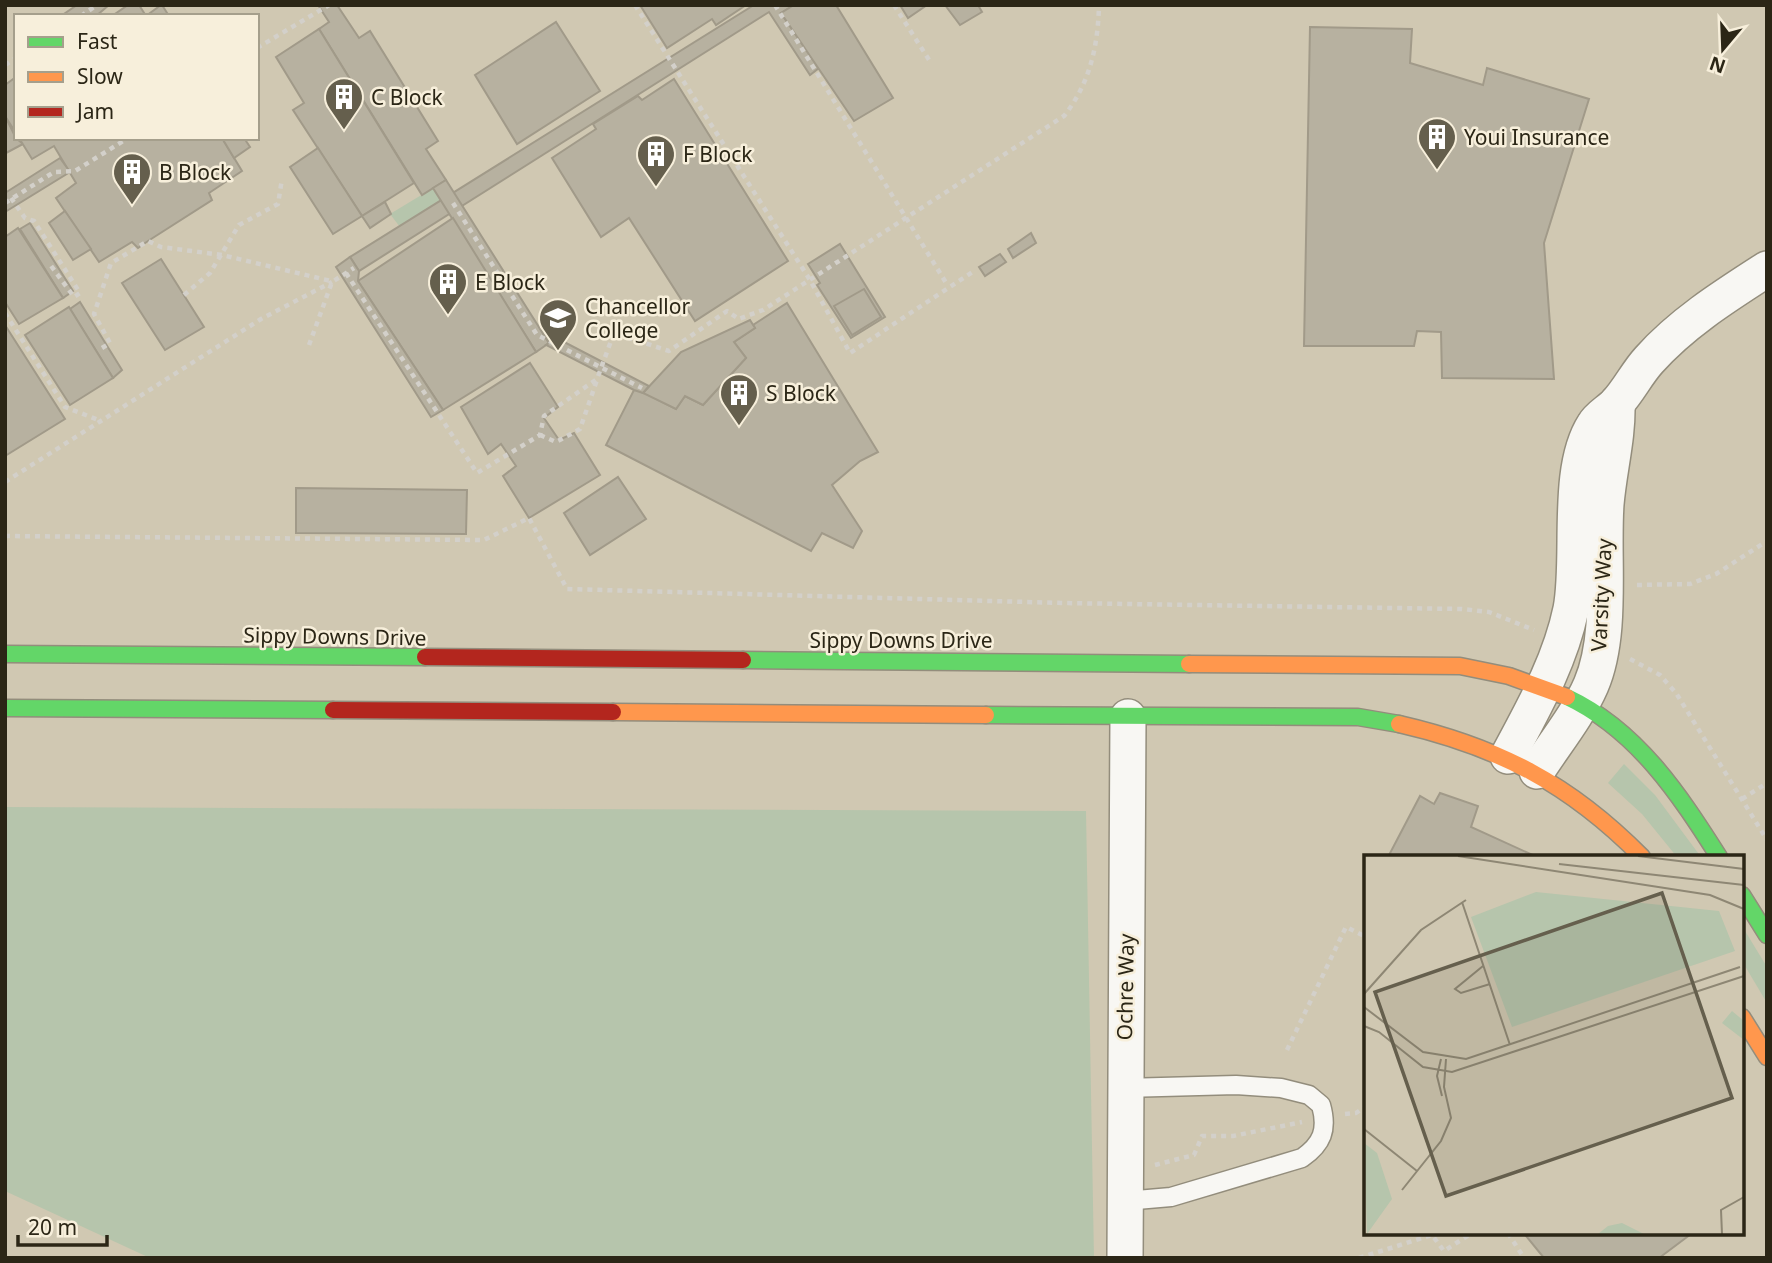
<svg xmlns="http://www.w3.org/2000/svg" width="1772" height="1263" font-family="'Noto Sans',sans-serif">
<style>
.green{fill:#b6c5ac}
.building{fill:#b7b1a0;stroke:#a19a89;stroke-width:2}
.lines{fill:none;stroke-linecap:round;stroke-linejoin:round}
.lane-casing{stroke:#938d7c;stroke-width:21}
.street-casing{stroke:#938d7c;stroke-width:38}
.fast-casing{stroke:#938d7c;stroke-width:19}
.slow-casing{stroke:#938d7c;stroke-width:19}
.jam-casing{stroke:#938d7c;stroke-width:19}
.path{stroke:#d3d0ca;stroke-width:4.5;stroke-dasharray:5 5;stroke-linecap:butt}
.lane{stroke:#f8f7f3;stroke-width:18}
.street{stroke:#f8f7f3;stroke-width:35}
.fast{stroke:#63d668;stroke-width:16}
.slow{stroke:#ff974d;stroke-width:16}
.jam{stroke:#b3261e;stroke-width:16}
.labels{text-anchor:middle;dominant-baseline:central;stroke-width:5;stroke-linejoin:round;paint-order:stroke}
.poi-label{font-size:21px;fill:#2b2616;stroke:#f7efdb;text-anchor:start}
.street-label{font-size:21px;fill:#2b2616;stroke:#f7efdb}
.inset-road{fill:none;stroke:#8e8774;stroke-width:2}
.view{fill:#655f4d;fill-opacity:0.15;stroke:#655f4d;stroke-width:3.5}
.inset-edge{fill:none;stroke:#2b2616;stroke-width:3.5}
</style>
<rect width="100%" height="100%" fill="#d0c8b2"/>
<g class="green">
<path d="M433 188 442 201 400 227 390 214Z"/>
<path d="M1624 764 1655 795 1701 857H1677L1642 814 1608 783Z"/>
<path d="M5 807 1086 811 1094 1258H150L5 1191Z"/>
<path d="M1742 926 1767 967V1003L1742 961Z"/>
</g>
<g class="building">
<path d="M77 5H109L96 16H61Z"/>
<path d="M128 5H139L146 16H112Z"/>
<path d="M162 5 169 16H146L161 5Z"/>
<path d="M318 5H337L359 38 370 31 438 141 426 149 446 180 422 195 319 29 329 22Z"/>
<path d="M640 5H746L716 25 712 19 667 48Z"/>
<path d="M754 5H794L781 13 819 68 810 75 769 12 359 271 350 257Z"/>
<path d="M794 5H836L893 98 854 121 781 13Z"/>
<path d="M900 5H927L908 18Z"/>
<path d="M945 5H978L982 12 960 25Z"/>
<path d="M556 22 600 91 517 144 475 75Z"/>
<path d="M1310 27 1412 29 1410 63 1483 85 1487 68 1589 99 1544 243 1554 379 1442 378 1441 332 1417 331 1414 346H1304Z"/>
<path d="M319 29 414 183 362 216 293 110 304 103 276 57Z"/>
<path d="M16 77V133L5 116V85Z"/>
<path d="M674 79 788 261 695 321 629 218 601 237 552 158 596 129 593 124 638 96 642 100Z"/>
<path d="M5 116 16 138 23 144 6 153Z"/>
<path d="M19 138H222L242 171 209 193 212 200 148 241 138 248 132 242 99 262 56 198 76 183 54 146 32 159Z"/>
<path d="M222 138H244L250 147 234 158Z"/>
<path d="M318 148 362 216 333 234 290 167Z"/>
<path d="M60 158 70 172 5 212V193Z"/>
<path d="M446 180 549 343 536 352 433 188Z"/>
<path d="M385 202 391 214 370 228 362 216Z"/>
<path d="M65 211 91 249 73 260 49 223Z"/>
<path d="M453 218 536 352 443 410 358 281Z"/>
<path d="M30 223 73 291 63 298 20 229Z"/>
<path d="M18 228 63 298 19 324 5 302V237Z"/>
<path d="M1031 233 1036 243 1013 258 1008 249Z"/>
<path d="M840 244 885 317 851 338 817 285 820 283 808 264Z"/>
<path d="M1000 254 1006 262 985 276 979 267Z"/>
<path d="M350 257 359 271 358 281 443 410 431 417 336 267Z"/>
<path d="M161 259 204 327 165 350 122 283Z"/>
<path d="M864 289 881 317 852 335 834 306Z"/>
<path d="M80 302 122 370 113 378 70 309Z"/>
<path d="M787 303 878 452 860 461 832 485 862 531 853 548 822 533 811 551 606 445 635 388 676 409 685 396 703 405 746 358 734 342 755 328 753 325Z"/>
<path d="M69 307 113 378 70 405 25 335Z"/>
<path d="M750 320 755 328 734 342 746 358 703 405 685 396 676 409 643 393 681 352Z"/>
<path d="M5 325 65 419 5 456Z"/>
<path d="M541 330 649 386 643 393 634 390 546 345 549 343Z"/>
<path d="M530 363 558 407 544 418 559 440 574 433 600 475 529 518 503 476 516 466 501 444 488 454 461 407Z"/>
<path d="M618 477 646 519 590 555 564 513Z"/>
<path d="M296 488 467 490 466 534 296 533Z"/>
<path d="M1440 793 1478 806 1471 827 1537 857H1388L1420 796 1434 804Z"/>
<path d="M1530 1233H1691V1234L1659 1258H1544L1526 1236Z"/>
</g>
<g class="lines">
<defs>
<path id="lane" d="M1124 1088 1236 1085 1281 1088 1309 1095 1321 1105C1328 1130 1322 1144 1302 1158L1171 1197 1125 1201"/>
<g id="street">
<path d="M1508 756C1533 709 1560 662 1571 609 1581 558 1565 470 1594 425 1599 416 1610 411 1617 403 1629 390 1637 373 1649 360 1682 323 1725 296 1767 269"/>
<path d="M1537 771C1555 743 1578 715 1591 685 1613 634 1602 559 1606 504 1609 469 1618 438 1617 403"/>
<path d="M1125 1258 1128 717"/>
</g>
<g id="fast">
<path d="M5 654 425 657"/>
<path d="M743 660 1189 664"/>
<path d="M1567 697C1637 730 1679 794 1719 857"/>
<path d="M5 708 333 710"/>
<path d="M986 715 1358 717 1399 724"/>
<path d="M1742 895 1767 935"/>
</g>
<g id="slow">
<path d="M1189 664 1460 666 1509 676 1567 697"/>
<path d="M613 712 986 715"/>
<path d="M1399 724C1499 747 1570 784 1642 857"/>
<path d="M1742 1017 1767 1057"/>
</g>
<g id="jam">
<path d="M425 657 743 660"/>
<path d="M333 710 613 712"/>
</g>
</defs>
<use href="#lane" class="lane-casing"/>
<use href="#street" class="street-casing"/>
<use href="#fast" class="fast-casing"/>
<use href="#slow" class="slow-casing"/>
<use href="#jam" class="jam-casing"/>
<g class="path">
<path d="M635 5 810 280 850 353 974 271"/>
<path d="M775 5 948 286"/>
<path d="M894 5 931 63"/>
<path d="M81 16 97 5"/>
<path d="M257 48 329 5"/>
<path d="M5 65 16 58"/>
<path d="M11 198 25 218 34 221 80 293 74 297 49 263"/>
<path d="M5 203 54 172 75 171 128 138"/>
<path d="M453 203 537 335 642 388"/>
<path d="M346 273 477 473 540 435 544 416 597 379 614 333 669 351 727 311 739 319 763 310 1064 116C1090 83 1098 46 1099 5"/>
<path d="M184 295 210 273 239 225 278 204 282 179"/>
<path d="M5 313 65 407 101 421"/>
<path d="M309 345 332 282 354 268"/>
<path d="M102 348 110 343 94 314 111 263 148 241 161 247 222 255 331 281"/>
<path d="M540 435 556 442 580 429 597 380"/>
<path d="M5 482 261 319 332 282"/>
<path d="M5 536 484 540 529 518 567 589 1062 603 1462 609 1489 612 1534 630"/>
<path d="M1637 585 1690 584 1716 574 1767 541"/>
<path d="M1630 659 1660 675 1676 693 1767 840"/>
<path d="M1742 799 1767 783"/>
<path d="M1287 1050 1346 927 1366 937"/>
<path d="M1345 1114 1356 1113 1366 1106"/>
<path d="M1155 1165 1194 1155 1202 1136H1233L1302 1122"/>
<path d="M1482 1233H1487"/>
<path d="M1508 1233 1524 1258"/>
<path d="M1359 1258 1432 1235 1444 1251 1472 1233"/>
</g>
<use href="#lane" class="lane"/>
<use href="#street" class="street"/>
<use href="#fast" class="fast"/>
<use href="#slow" class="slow"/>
<use href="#jam" class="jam"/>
</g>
<defs>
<symbol id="building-pin" viewBox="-11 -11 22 30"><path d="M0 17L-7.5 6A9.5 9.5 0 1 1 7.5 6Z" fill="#655f4d" stroke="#f7efdb"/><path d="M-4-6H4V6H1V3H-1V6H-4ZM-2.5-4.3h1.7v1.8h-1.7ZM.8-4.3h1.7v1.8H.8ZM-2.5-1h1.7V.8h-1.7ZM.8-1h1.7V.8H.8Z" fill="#fff"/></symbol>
<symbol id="school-pin" viewBox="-11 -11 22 30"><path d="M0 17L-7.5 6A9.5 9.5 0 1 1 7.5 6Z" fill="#655f4d" stroke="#f7efdb"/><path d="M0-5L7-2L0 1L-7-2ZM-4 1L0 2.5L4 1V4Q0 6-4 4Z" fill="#fff"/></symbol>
</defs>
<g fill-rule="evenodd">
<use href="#building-pin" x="322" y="75" width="44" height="60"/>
<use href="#building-pin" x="1415" y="115" width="44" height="60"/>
<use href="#building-pin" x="634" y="132" width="44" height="60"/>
<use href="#building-pin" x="110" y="150" width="44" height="60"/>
<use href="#building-pin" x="426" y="260" width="44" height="60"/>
<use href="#school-pin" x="536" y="296" width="44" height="60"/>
<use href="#building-pin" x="717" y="371" width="44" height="60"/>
</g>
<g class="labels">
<g class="poi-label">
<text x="371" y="97">C Block</text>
<text x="1464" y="137">Youi Insurance</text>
<text x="683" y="154">F Block</text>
<text x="159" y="172">B Block</text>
<text x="475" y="282">E Block</text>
<text x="585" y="306">Chancellor<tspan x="585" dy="24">College</tspan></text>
<text x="766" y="393">S Block</text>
</g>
<g class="street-label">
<text transform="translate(1601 595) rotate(-87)">Varsity Way</text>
<text transform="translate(335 636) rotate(1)">Sippy Downs Drive</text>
<text x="901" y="640">Sippy Downs Drive</text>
<text transform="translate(1125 987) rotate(-89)">Ochre Way</text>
</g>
</g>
<g transform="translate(1364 855)">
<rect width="380" height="380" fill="#d0c8b2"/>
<path d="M172 37 355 56 371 96 148 172 107 62ZM368 156 380 166V185L358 168ZM0 288 13 298 28 344 3 379ZM258 368 280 379H234L244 371Z" fill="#b6c5ac"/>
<path class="inset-road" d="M94 1 346 40 380 54M274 1 380 14M195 9 380 30M98 47 146 190M119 111 91 134 97 138 126 129M0 139 57 75 102 45M0 152 59 197 102 204 376 112M0 171 15 177 59 212 88 217 380 121M77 204 73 221 78 241M0 274 53 316M38 335 77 286 87 263 80 232 82 204M358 379 357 355 380 342"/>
<path class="view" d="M298 38 368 243 82 341 11 137Z"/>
<rect width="380" height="380" class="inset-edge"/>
</g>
<rect width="1772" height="1263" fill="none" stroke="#2b2616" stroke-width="14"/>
<rect x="14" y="14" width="245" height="126" fill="#f7efdb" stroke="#a59f8c" stroke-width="2"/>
<rect x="28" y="37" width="35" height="10" fill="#63d668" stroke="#a59f8c" stroke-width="2"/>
<text x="77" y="49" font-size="21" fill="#2b2616">Fast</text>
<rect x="28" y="72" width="35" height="10" fill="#ff974d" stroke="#a59f8c" stroke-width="2"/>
<text x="77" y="84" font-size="21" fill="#2b2616">Slow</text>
<rect x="28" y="107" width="35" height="10" fill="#b3261e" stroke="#a59f8c" stroke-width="2"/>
<text x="77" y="119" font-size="21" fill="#2b2616">Jam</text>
<g transform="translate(1723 49) rotate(199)" stroke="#f7efdb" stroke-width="5" paint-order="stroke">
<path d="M0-5L12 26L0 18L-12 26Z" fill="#2b2616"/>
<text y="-10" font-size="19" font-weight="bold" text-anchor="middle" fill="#2b2616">N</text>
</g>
<path d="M18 1235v10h89v-10" fill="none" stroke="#2b2616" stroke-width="3.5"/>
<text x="28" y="1235" font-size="21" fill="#2b2616" stroke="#f7efdb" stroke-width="5" paint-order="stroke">20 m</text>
</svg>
